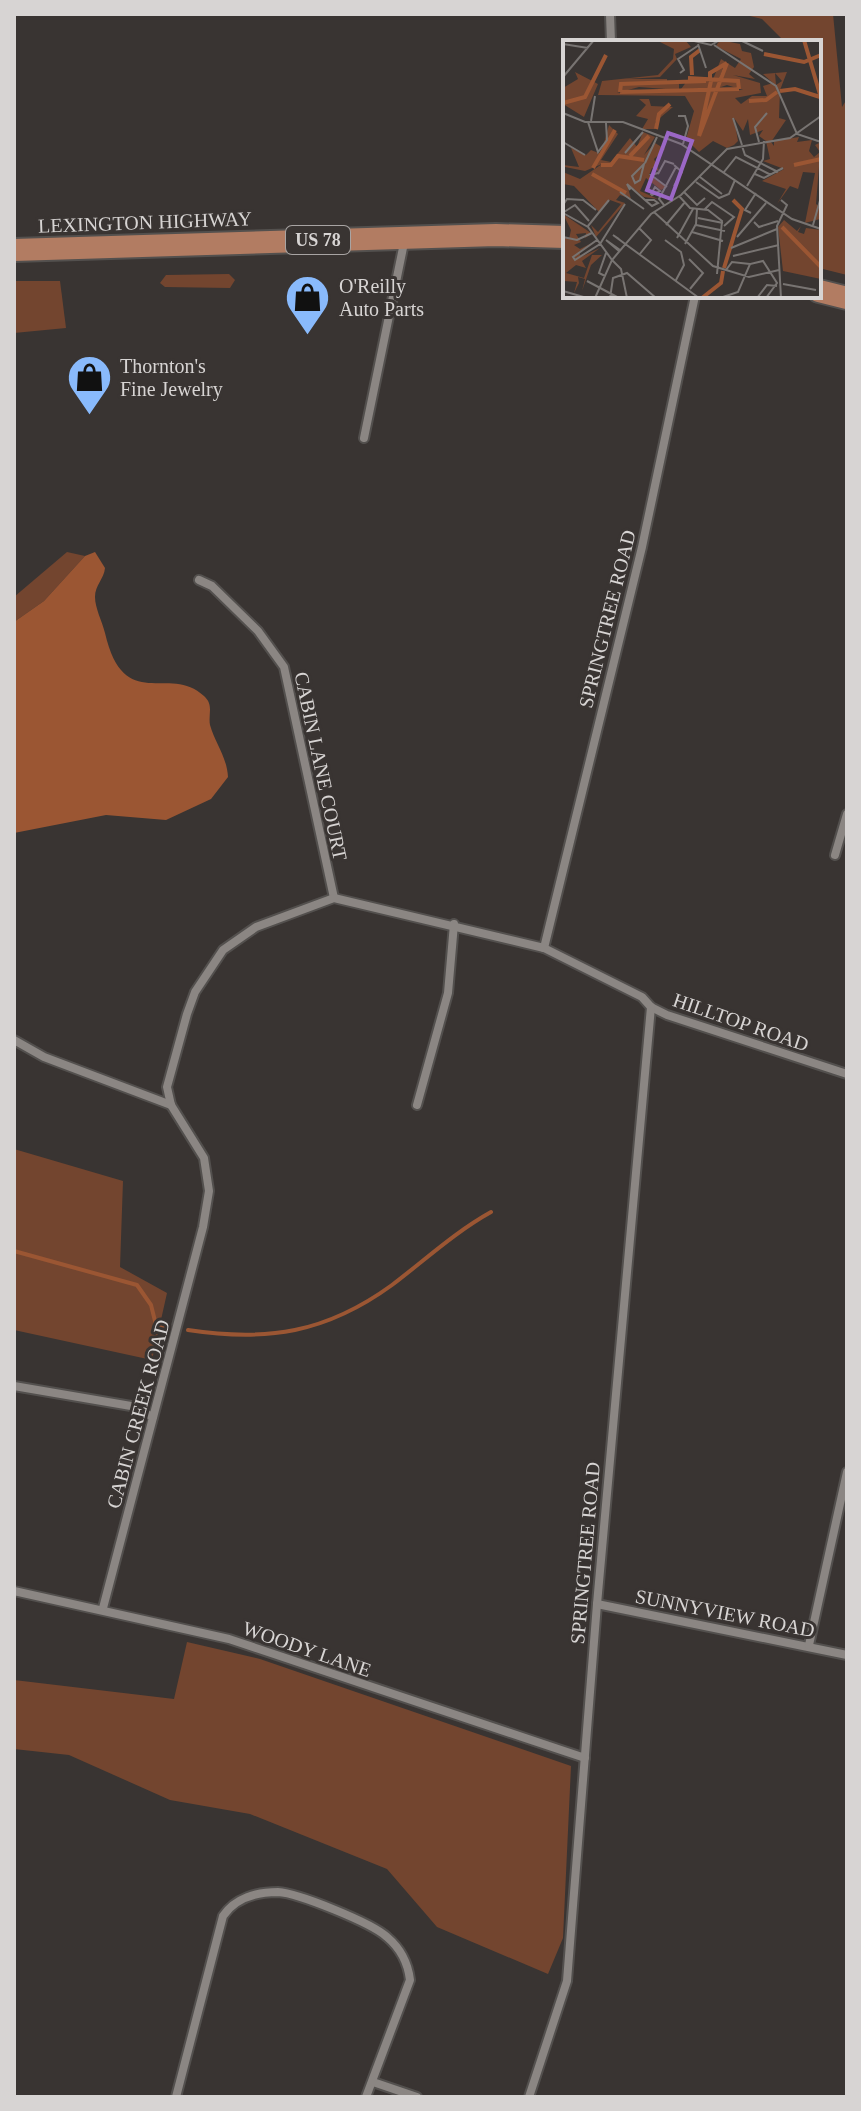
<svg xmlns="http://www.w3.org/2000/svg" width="861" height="2111" font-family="'Times New Roman',serif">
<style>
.green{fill:#73452f}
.water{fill:#9b5633}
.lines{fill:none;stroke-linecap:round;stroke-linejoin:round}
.stream{stroke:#9b5633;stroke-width:4}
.minor-casing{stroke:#53504e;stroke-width:12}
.trunk-casing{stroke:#53504e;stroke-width:26}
.minor{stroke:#8b8683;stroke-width:8}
.trunk{stroke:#b27c62;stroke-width:22}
.labels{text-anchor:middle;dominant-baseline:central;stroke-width:6;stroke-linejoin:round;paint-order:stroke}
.shield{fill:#393432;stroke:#a8a4a3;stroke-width:2}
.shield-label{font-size:18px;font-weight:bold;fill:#d7d4d3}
.street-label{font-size:20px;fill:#d7d4d3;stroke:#393432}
.poi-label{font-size:20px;fill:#d7d4d3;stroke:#393432;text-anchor:start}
.inset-river{fill:none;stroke:#9b5633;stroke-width:4}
.inset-road{fill:none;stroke:#787472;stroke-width:2}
.view{fill:#9b67c6;fill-opacity:0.15;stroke:#9b67c6;stroke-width:4}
.inset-edge{fill:none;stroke:#d7d4d3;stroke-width:4}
</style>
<rect width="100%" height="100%" fill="#393432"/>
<g class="green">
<path d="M742 14H833L842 107 847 99V275L819 268V42H785L762 19Z"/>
<path d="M229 274 235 280 230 288 165 287 160 283 166 275Z"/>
<path d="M14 281H60L66 328 14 333Z"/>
<path d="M67 552 85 556 44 601 14 622V597Z"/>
<path d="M14 1149 123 1181 120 1267 167 1293 152 1360 14 1330Z"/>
<path d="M187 1642 260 1659 571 1766 563 1938 548 1974 437 1927 387 1869 250 1814 170 1800 69 1755 14 1749V1680L174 1699Z"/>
</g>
<path class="water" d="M95 552 105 568C104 579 95 585 95 597 95 608 102 621 105 633 124 715 169 663 204 696 214 705 208 714 210 725 215 743 227 757 228 777L211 799 166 820 106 815 14 833V622L44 601 85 556Z"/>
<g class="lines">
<g class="stream">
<path d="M14 1251 137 1285 151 1305 156 1325 166 1327"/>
<path d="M188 1330C267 1342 326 1333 392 1285 425 1260 455 1232 491 1212"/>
</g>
<defs>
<g id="minor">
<path d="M610 14 611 42"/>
<path d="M364 438 405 238"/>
<path d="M199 580 212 586 258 631 284 667 334 898"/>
<path d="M835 855 847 814"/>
<path d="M544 948 642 547 695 296"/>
<path d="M14 1040 44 1057 171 1105"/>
<path d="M417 1105 448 993 454 924"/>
<path d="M14 1386 131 1406 153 1417"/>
<path d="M14 1591 229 1639 585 1758"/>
<path d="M597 1604 847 1655"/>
<path d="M103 1608 203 1227 209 1191 204 1158 171 1105 167 1087 187 1014 195 992 223 950 256 927 334 898 544 948 642 997 651 1007 667 1015 847 1074"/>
<path d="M809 1645 847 1472"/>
<path d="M373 2082 417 2097"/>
<path d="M176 2097 223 1916C235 1898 257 1892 278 1892 298 1893 372 1923 387 1937 400 1948 408 1963 410 1980L366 2097"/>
<path d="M529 2097 567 1981 597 1604 651 1007"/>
</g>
<g id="trunk">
<path d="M14 250 496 235 565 237"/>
<path d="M819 291 847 298"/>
</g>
</defs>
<use href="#minor" class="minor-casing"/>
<use href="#trunk" class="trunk-casing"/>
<use href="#minor" class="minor"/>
<use href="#trunk" class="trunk"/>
</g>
<defs>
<symbol id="shop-pin" viewBox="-11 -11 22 30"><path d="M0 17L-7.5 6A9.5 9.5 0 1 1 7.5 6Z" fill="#89bafc" stroke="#393432"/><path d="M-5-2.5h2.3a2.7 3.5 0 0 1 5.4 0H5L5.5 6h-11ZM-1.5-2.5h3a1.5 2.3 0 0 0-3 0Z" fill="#111"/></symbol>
</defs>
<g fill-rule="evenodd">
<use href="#shop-pin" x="282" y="272" width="51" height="69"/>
<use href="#shop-pin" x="64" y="352" width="51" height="69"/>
</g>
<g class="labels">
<rect class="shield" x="286" y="226" width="64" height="28" rx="6"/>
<g class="shield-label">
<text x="318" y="240">US 78</text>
</g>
<g class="street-label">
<text transform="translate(145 222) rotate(-2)">LEXINGTON HIGHWAY</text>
<text transform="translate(607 619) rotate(-76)">SPRINGTREE ROAD</text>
<text transform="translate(321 766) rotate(78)">CABIN LANE COURT</text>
<text transform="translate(741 1022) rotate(19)">HILLTOP ROAD</text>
<text transform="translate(138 1414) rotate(-75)">CABIN CREEK ROAD</text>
<text transform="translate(585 1553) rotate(-85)">SPRINGTREE ROAD</text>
<text transform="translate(725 1613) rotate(11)">SUNNYVIEW ROAD</text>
<text transform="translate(307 1649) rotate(19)">WOODY LANE</text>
</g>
<g class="poi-label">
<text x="339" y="286">O'Reilly<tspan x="339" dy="23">Auto Parts</tspan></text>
<text x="120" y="366">Thornton's<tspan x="120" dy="23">Fine Jewelry</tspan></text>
</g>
</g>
<g transform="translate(563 40)">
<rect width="258" height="258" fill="#393432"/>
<path d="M93 0H122L128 7 112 14 114 19 97 37 63 39H104V44H116V50L76 47 54 53 152 51 137 97 155 50H180L164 45 155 48 165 24 162 22 153 48 118 49 127 37 149 42 158 19 172 28 178 19 153 6 157 0 177 4 179 11 188 13 191 27 186 34 192 39 170 35 197 43 198 53 172 58 178 64 189 56H204L200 46 210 43 200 34 212 33 213 45 219 41 212 33 224 32 217 50 216 78 223 80 208 102 211 106V101L236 97 234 102 249 100 246 111 251 117 257 112 252 105 258 102 253 164 258 168V187L257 179 242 183 252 133 240 132 235 149 227 146 214 164 223 149 199 141 221 129 200 121 207 119 203 101 196 96 200 90 187 95 185 79 180 91 171 78 175 101 171 105 164 108 150 101 136 112 123 99 131 71 122 56 35 55 39 41 95 35 110 19 111 9ZM12 32 35 44 21 77 0 64V48L15 39ZM76 59H86L88 66 110 67 92 82V89H79L85 79 73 76 83 65ZM46 85 55 94 38 120 48 122 67 98 74 107 80 92 92 97 81 115 92 103 102 109 91 119 96 131 89 128 86 135 103 147 98 150 83 138 77 151 95 159 81 157 64 144 68 159 57 155 53 160 62 163 33 197 28 185 35 192 58 164 47 160 36 172 11 146 0 144V132L17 139 39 124 22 131 2 127 0 125 16 127 8 108 23 115 28 110 38 114ZM0 174 28 193V194L22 198 23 193 13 194 18 202 11 205 17 209 33 201 16 212 18 217 37 208 19 221 23 228 13 225 3 233 21 238 29 215H39L28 225 19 251 22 239 15 237 16 243 11 253 14 242 1 241 0 197 6 199 8 190ZM221 180 234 191 238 186 235 192 241 194 243 188 258 190V239L220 231 215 187Z" fill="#73452f"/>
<path class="inset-river" d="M241 0 258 58M201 14 241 22 258 15M129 35 128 17 137 10M125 38 175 41 176 49M147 39V33L164 23M217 51 232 49 257 57M57 52 58 44 143 41M57 52 176 49M186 61 203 60 214 52M0 63 22 57 43 15M93 89 96 74 107 64M136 96 148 41M136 96 164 23M67 116 86 96M38 125H48L55 116 81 120M231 125 258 119M30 128 52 90M29 134 63 153M219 187 258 227M161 228 179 169 170 160M139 258 158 243 160 231"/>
<path class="inset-road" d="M127 0 148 5 157 0M177 0 200 11M0 4 25 8M135 4 143 28M151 5 213 46 234 94 258 102M117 33 121 30 115 19 136 5M0 37 31 0M0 73 22 82H60L118 104 229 179 258 189M115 76H122L125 86 120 104M170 78 179 105M28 81 32 56M25 82 35 112 44 100 43 83M0 102 22 115M196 102 192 87 204 73M179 106 182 115 215 132M62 113 80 92M82 123 94 97M81 124 77 140 72 143 69 136ZM161 132 173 117 208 135M95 133 88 135 104 147M95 134 102 121 111 124M192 134 201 138 220 128M137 137 159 154M133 142 156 158 166 154 172 140M111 146 119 132 111 125M184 146 200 119 201 101M92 147 97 151 89 155 88 154ZM67 150 64 144 82 160M57 152 81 169M121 152 134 165 142 158M116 156 127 168 145 170 159 181 154 234M82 160H91L95 163 89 166ZM218 160 224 165 214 186 218 258M0 165 4 159 20 160 33 170M101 165 96 159 113 127M142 169 149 162 171 177 161 186M1 172 12 165 26 181M91 172 150 226 186 237 216 230M0 173 25 187 49 220M188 173 182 170 193 153M135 178 160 183M191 182 196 187 215 181M103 185 122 162M133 185 162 191M250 185 258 157M25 186 46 160M76 188 88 200 76 215M129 192 160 201M0 197 14 200 29 193M174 197 203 163M114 198 130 169M56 199 50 195 136 258M34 200 10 217 12 220 37 204 62 164M102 200 118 212 121 225 113 240M122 204 133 184 134 169M168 208 214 189M56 211 43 200 57 210M170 216 216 205M126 219 140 233 127 249M49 220 58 229 64 258M163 230 169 222 187 224M42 236 36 233 43 213M24 241 56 258M220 244 253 250M0 251 24 258M32 258 49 220 88 174 118 155 164 109 227 98 258 76M47 258 50 238 64 233 93 258M157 258 175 252 187 224 200 221 214 243 203 258M194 258 204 245 214 246"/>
<path class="view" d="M105 93 129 101 108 159 84 150Z"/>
<rect width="258" height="258" class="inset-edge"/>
</g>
<rect width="861" height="2111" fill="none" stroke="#d7d4d3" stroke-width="32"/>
</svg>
